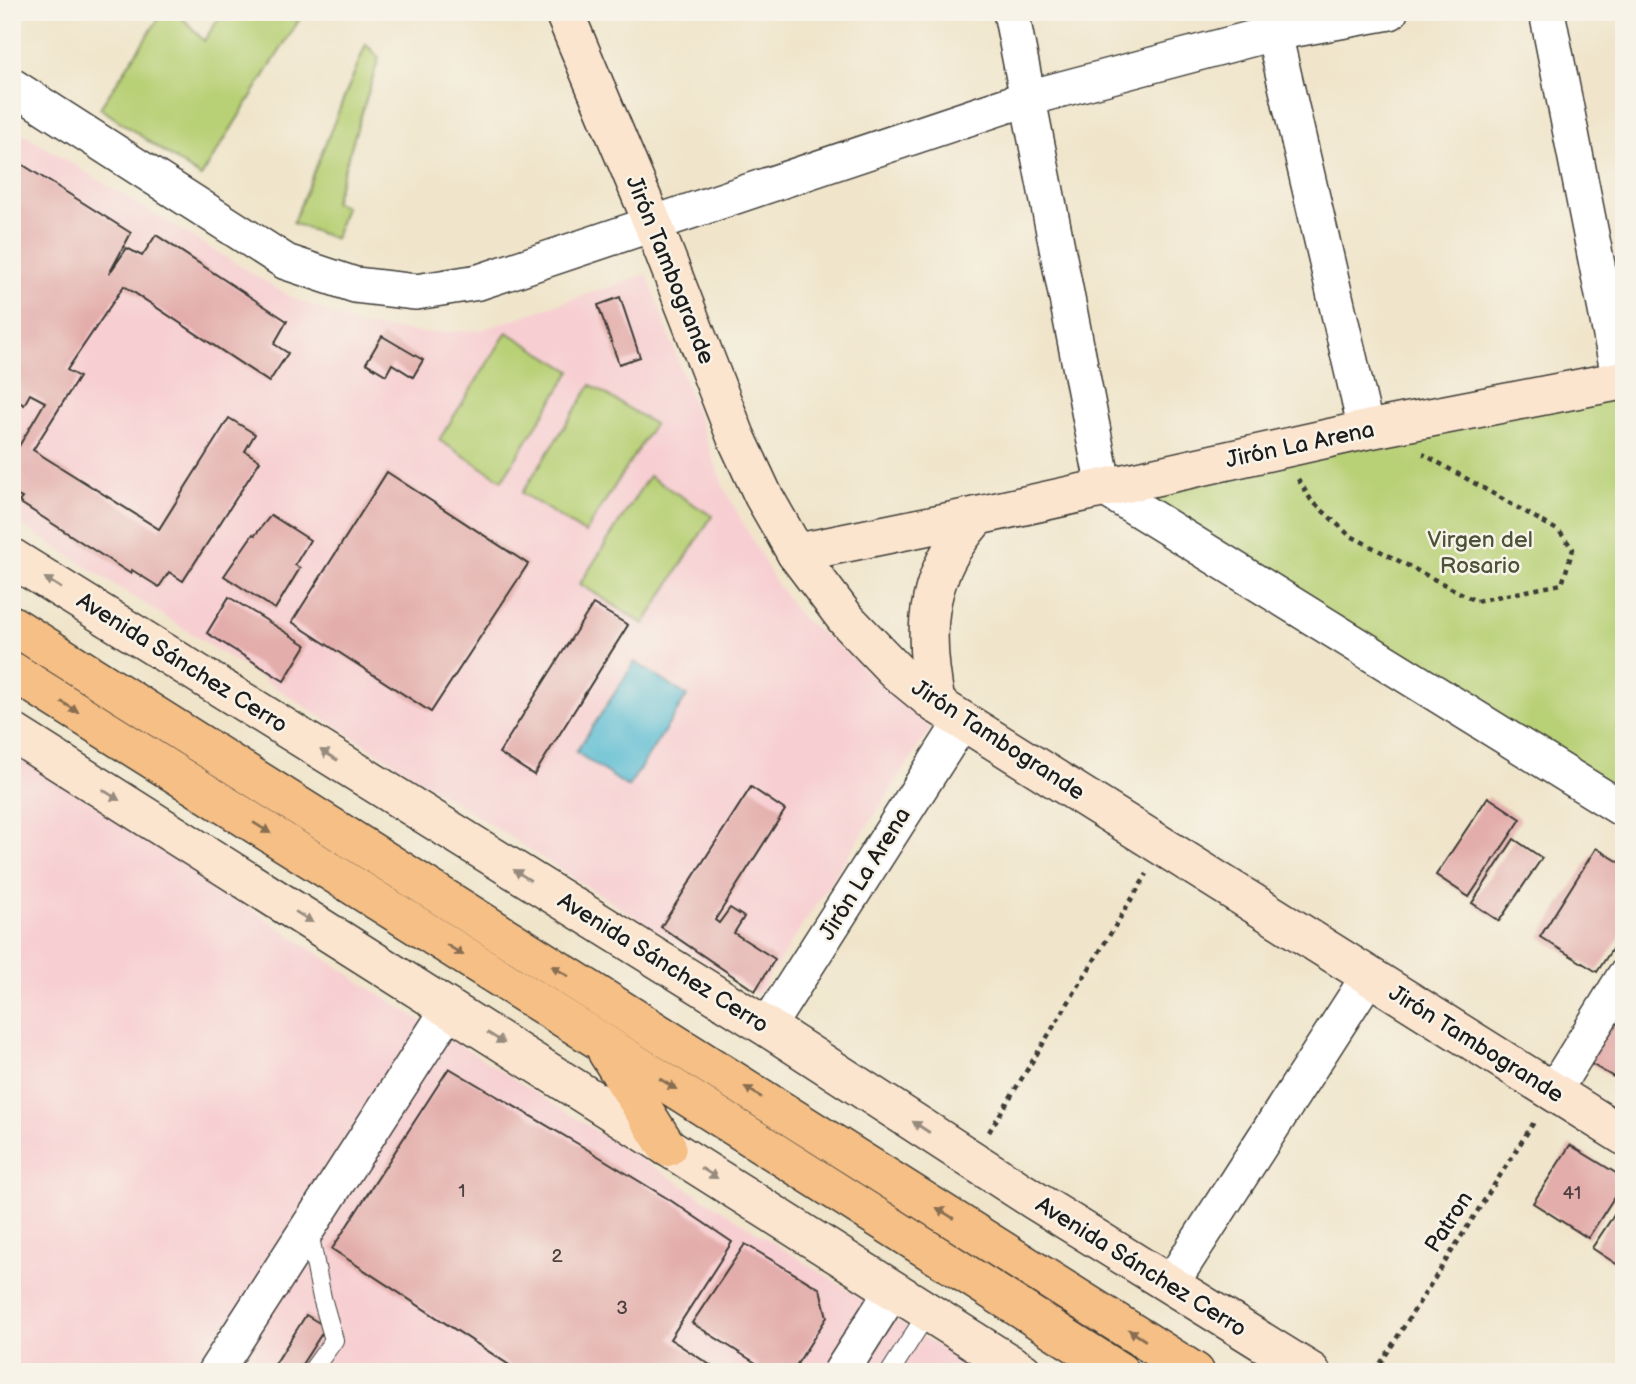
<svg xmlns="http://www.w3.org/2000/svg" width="1636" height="1384" font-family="'Balsamiq Sans',sans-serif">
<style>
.built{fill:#f7cfd2}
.green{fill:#b8d076;stroke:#6a7649;stroke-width:2}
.water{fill:#53b9d1;stroke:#386a76;stroke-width:2}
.building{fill:#e3adab}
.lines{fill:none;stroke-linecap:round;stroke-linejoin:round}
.lane-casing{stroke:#3c3a36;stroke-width:20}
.street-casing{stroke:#3c3a36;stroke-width:38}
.secondary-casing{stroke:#3c3a36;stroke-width:41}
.primary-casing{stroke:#3c3a36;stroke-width:41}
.path{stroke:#3c3a36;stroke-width:4.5;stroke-dasharray:5 5;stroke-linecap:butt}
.lane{stroke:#fff;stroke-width:18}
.street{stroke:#fff;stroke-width:35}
.secondary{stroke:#fbe5cf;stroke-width:38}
.primary{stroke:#f5bf86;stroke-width:38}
.oneway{fill:#978b7e}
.oneway2{fill:#886e51}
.labels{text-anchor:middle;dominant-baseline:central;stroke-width:5;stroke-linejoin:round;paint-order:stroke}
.number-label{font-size:19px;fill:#4e4040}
.street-label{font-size:23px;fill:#1c1c1c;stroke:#f7f3e8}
.park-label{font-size:23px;fill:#4b5237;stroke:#f7f3e8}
</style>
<rect width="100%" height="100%" fill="#f7f3e8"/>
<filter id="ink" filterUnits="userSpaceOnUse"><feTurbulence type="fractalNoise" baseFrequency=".0143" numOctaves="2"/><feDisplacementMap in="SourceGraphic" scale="14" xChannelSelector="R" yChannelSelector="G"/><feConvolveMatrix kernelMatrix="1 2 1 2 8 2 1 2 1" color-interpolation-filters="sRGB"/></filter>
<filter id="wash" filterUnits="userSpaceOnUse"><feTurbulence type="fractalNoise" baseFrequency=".00686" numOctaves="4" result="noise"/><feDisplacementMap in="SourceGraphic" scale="28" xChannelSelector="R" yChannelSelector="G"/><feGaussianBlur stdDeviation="1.57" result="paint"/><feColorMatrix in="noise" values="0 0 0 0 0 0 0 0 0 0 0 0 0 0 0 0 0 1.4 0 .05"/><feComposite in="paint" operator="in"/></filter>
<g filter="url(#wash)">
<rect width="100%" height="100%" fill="#f0e5cb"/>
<g class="built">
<path d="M12 127 289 296 360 326 428 333 481 330 647 274 724 488 775 581 802 619 839 646 931 728 757 995 12 519Z"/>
<path d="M12 749 374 991 979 1372H12Z"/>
</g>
<g class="green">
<path d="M163 12H177L204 41 223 12H304L201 177 100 108Z"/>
<path d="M366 44 379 58 334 202 345 206 335 239 293 223Z"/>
<path d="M507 332 571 371 502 480 439 440Z"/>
<path d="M1624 381V810L1104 488Z"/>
<path d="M591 385 654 424 585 533 522 493Z"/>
<path d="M649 476 712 516 644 624 580 584Z"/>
</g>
<path class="water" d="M635 662 687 696 628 787 576 752Z"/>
<g id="blocks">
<g class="building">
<path d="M12 158 131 233 109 274 127 248 142 256 156 235 287 321 274 344 288 353 269 382 124 286 67 370 79 377 33 450 159 529 229 418 255 434 245 451 260 461 183 581 169 572 159 587 132 570 131 574 19 502 22 498 12 493V458L45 402 30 394 24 405 12 397Z"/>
<path d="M620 297 640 357 619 364 598 305Z"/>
<path d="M382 336 423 360 413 377 392 364 386 375 366 363Z"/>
<path d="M387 472 528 564 431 712 292 622Z"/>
<path d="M271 515 310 540 295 565 300 568 275 609 224 576 253 534 255 535Z"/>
<path d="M229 597 306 645 284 681 207 633Z"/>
<path d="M593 604 628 625 534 775 499 753Z"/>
<path d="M751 787 785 810 715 920 719 923 730 908 744 917 734 933 775 959 755 991 661 927Z"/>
<path d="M1488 797 1521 819 1469 897 1436 875Z"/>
<path d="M1514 839 1542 858 1499 921 1472 903Z"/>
<path d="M1596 848 1624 865V931L1597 972 1540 937Z"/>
<path d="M1612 1019 1624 1026V1083L1586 1061Z"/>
<path d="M449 1068 580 1145 670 1200 732 1242 670 1339 721 1372H520L332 1249Z"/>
<path d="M1570 1145 1624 1178V1182L1588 1238 1533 1203Z"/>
<path d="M1624 1200V1269L1592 1248Z"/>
<path d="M745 1244 820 1289 827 1317 792 1372H755L759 1365 692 1323Z"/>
<path d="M306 1315 326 1327 297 1372H277L272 1369Z"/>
</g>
</g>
</g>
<g filter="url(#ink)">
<use href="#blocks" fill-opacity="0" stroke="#3c3a36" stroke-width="2"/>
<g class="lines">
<defs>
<g id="lane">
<path d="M309 1232 322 1298 334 1340 311 1372"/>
<path d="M890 1372 928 1312"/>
</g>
<g id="street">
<path d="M1011 12 1104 488 1624 810"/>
<path d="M1269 12 1366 430"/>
<path d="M1547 12 1620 381"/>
<path d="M12 86 286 262 355 285 416 292 479 282 1028 98 1273 33 1390 12"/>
<path d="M767 1027 963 720"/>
<path d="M1553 1092 1624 977"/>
<path d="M1170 1285 1369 976"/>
<path d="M215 1372 449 1009"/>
<path d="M841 1372 893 1290"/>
</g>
<g id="secondary">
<path d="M564 12 653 224 736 437 763 495 796 553 846 619 897 672 936 704 1624 1136"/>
<path d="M796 553 977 516 1366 430 1624 380"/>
<path d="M12 558 767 1027 1034 1200 1311 1372"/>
<path d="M936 704C925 646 922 593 957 542 963 533 970 525 977 516"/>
<path d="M12 732 1023 1372"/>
</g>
<g id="primary">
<path d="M12 625 1195 1372"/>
<path d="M12 671 600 1041 1120 1372"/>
<path d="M607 1052 667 1147"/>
</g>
</defs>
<use href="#lane" class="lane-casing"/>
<use href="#street" class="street-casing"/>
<use href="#secondary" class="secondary-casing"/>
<use href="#primary" class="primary-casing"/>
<g class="path">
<path d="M1298 479 1311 500 1349 535 1476 601 1562 584 1573 549 1559 531 1423 454"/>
<path d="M989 1132 1147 874"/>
<path d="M1375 1372 1536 1119"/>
</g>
<use href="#lane" class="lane"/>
<use href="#street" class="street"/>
<use href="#secondary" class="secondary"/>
<use href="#primary" class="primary"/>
</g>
<defs><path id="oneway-solid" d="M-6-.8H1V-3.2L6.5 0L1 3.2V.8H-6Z" transform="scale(1.75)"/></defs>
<g class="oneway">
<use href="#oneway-solid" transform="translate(53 583) rotate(-148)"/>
<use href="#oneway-solid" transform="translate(329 755) rotate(-148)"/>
<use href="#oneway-solid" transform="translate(111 795) rotate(32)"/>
<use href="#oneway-solid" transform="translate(522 875) rotate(-148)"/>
<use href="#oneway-solid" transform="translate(304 917) rotate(32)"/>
<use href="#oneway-solid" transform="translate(496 1038) rotate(32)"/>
<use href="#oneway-solid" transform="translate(921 1127) rotate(-147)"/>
<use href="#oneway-solid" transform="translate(709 1173) rotate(32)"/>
</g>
<g class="oneway2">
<use href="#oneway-solid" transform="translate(70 707) rotate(32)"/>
<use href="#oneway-solid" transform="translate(262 828) rotate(32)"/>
<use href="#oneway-solid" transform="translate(455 950) rotate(32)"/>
<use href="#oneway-solid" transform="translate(560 971) rotate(-148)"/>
<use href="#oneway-solid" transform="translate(668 1084) rotate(32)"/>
<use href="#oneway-solid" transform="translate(753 1092) rotate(-148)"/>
<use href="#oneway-solid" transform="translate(945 1213) rotate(-148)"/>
<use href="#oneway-solid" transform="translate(1137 1335) rotate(-147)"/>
</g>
</g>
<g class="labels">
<g class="number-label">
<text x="462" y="1191">1</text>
<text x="1572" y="1193">41</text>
<text x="557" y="1256">2</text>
<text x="622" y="1308">3</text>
</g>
<g class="street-label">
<text transform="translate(670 270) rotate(68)">Jirón Tambogrande</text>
<text transform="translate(1300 445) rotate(-12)">Jirón La Arena</text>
<text transform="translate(182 663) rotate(32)">Avenida Sánchez Cerro</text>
<text transform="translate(998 740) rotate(33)">Jirón Tambogrande</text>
<text transform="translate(865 874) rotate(-58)">Jirón La Arena</text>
<text transform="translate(663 963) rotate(32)">Avenida Sánchez Cerro</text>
<text transform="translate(1476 1044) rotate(32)">Jirón Tambogrande</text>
<text transform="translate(1449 1222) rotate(-57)">Patron</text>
<text transform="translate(1141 1267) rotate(32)">Avenida Sánchez Cerro</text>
</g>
<g class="park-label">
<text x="1480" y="540">Virgen del<tspan x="1480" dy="26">Rosario</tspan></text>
</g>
</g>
<rect width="1636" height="1384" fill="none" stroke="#f7f3e8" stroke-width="42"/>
</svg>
